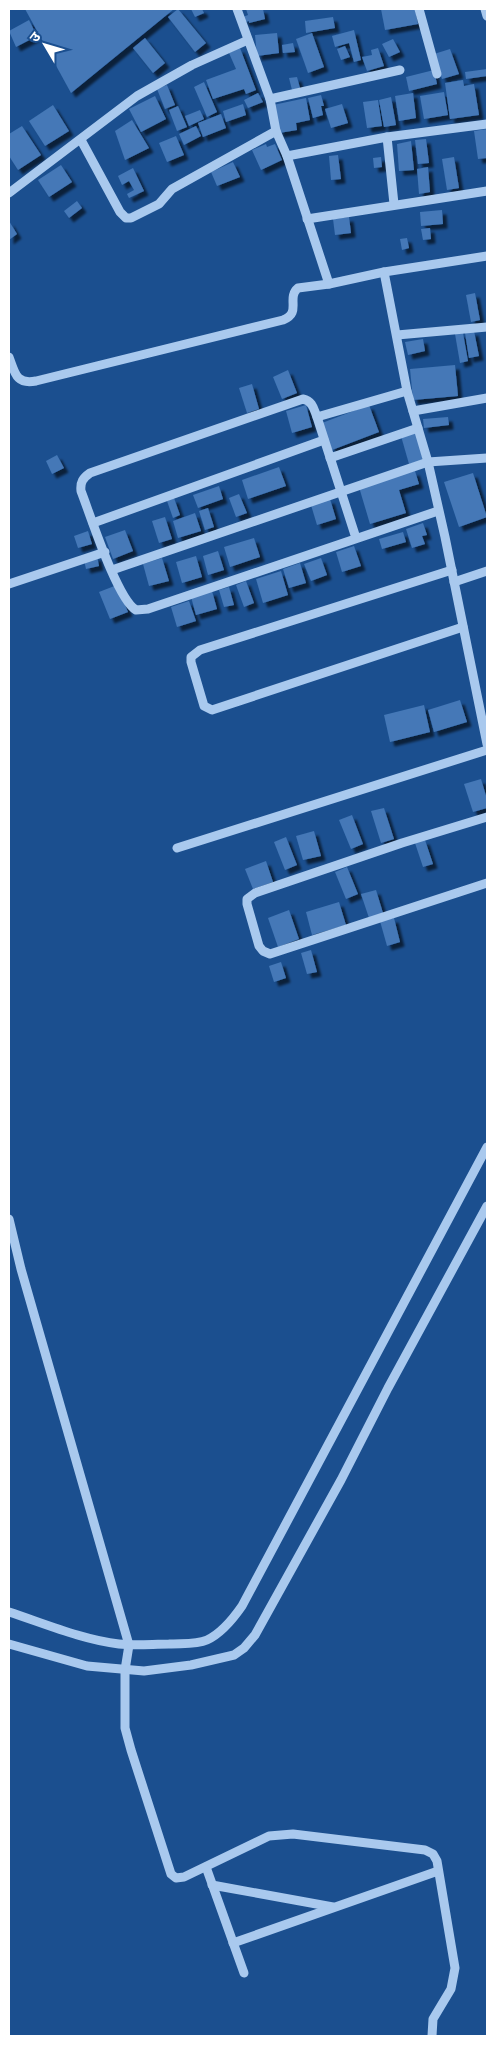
<svg xmlns="http://www.w3.org/2000/svg" width="496" height="2045" font-family="Lato,'Noto Sans Devanagari',sans-serif">
<style>
.building{fill:#4478b7;filter:url(#shadow)}
.lines{fill:none;stroke-linecap:round;stroke-linejoin:round}
.minor{stroke:#a9c9ee;stroke-width:9}
</style>
<defs>
<filter id="shadow"><feDropShadow dx="4.5" dy="4.5" stdDeviation="1" flood-color="#0009"/></filter>
</defs>
<rect width="100%" height="100%" fill="#1b4f8f"/>
<g class="building">
<path d="M25 9H174L71 93Z"/>
<path d="M178 9 206 43 195 52 168 17Z"/>
<path d="M191 9H202L204 13 195 17Z"/>
<path d="M246 9H263L265 19 249 23V21L245 22 243 17 248 15Z"/>
<path d="M381 9H415L418 24 385 30Z"/>
<path d="M333 17 335 28 306 33 305 21Z"/>
<path d="M29 20 37 36 16 47 9 31Z"/>
<path d="M354 30 361 60 354 62 349 43 335 47 332 36Z"/>
<path d="M277 33 279 53 257 56 255 35Z"/>
<path d="M312 33 324 67 308 73 296 39Z"/>
<path d="M145 38 165 63 153 73 133 48Z"/>
<path d="M393 39 400 52 389 57 382 44Z"/>
<path d="M293 43 295 52 283 53 282 45Z"/>
<path d="M345 46 350 57 341 60 337 49Z"/>
<path d="M240 48 256 90 246 94 244 89 213 99 206 80 236 69 229 53Z"/>
<path d="M378 48 384 66 367 71 362 57 372 55 371 50Z"/>
<path d="M450 49 459 74 442 79 434 54Z"/>
<path d="M487 69V76L466 79 465 72Z"/>
<path d="M434 70 437 84 409 91 406 77Z"/>
<path d="M297 77 300 88 292 90 289 78Z"/>
<path d="M463 80 464 86 474 84 479 115 450 119 445 83Z"/>
<path d="M204 82 217 112 207 117 194 87Z"/>
<path d="M167 85 175 105 165 109 157 89Z"/>
<path d="M444 92 448 115 424 119 420 96Z"/>
<path d="M258 93 263 102 248 108 244 100Z"/>
<path d="M413 93 416 118 399 121 395 96Z"/>
<path d="M321 95 324 106H321L323 115 313 118 308 98Z"/>
<path d="M155 96 166 119 141 132 129 109Z"/>
<path d="M391 97 396 125 384 127 379 100Z"/>
<path d="M306 98 310 120 296 123 297 130 279 133 273 105Z"/>
<path d="M378 100 382 126 367 128 363 102Z"/>
<path d="M243 104 246 115 226 122 223 111Z"/>
<path d="M342 104 348 123 331 128 325 109Z"/>
<path d="M53 105 69 131 45 146 29 121Z"/>
<path d="M178 106 187 127 177 131 169 110Z"/>
<path d="M200 110 204 119 189 126 185 116Z"/>
<path d="M221 114 226 128 203 137 198 123Z"/>
<path d="M132 120 149 148 125 160 115 131Z"/>
<path d="M22 126 41 155 18 170 9 156V134Z"/>
<path d="M196 126 201 136 184 145 179 134Z"/>
<path d="M487 129V158L478 159 474 131Z"/>
<path d="M176 136 184 155 167 162 159 143Z"/>
<path d="M426 139 429 163 418 164 415 140Z"/>
<path d="M411 141 414 170 399 171 397 144Z"/>
<path d="M266 144 267 147 275 144 282 160 261 170 252 150Z"/>
<path d="M338 155 341 179 331 180 329 156Z"/>
<path d="M381 157 382 167 374 168 373 158Z"/>
<path d="M454 157 459 188 447 190 442 159Z"/>
<path d="M233 162 240 177 217 186 211 172Z"/>
<path d="M61 165 72 182 49 197 38 180Z"/>
<path d="M428 167 430 192 419 194 417 169Z"/>
<path d="M133 168 144 191 129 198 127 194 134 190 129 181 122 185 118 176Z"/>
<path d="M77 201 82 208 69 218 64 211Z"/>
<path d="M442 210 443 224 421 226 420 212Z"/>
<path d="M349 217 351 233 335 235 333 219Z"/>
<path d="M9 221 17 234 9 240Z"/>
<path d="M430 228 431 239 423 240 421 229Z"/>
<path d="M407 238 409 248 402 250 400 239Z"/>
<path d="M475 293 480 320 471 322 466 295Z"/>
<path d="M474 331 479 356 469 358 465 333Z"/>
<path d="M463 333 468 361 460 363 455 334Z"/>
<path d="M423 339 425 351 408 355 405 342Z"/>
<path d="M455 365 458 396 413 400 410 369Z"/>
<path d="M288 370 297 393 282 399 273 377Z"/>
<path d="M252 384 259 409 247 413 239 388Z"/>
<path d="M306 405 312 427 292 433 286 411Z"/>
<path d="M369 405 379 432 332 450 322 423Z"/>
<path d="M448 417 449 425 424 428 423 419Z"/>
<path d="M416 432 423 460 409 464 401 436Z"/>
<path d="M57 455 64 468 52 474 46 461Z"/>
<path d="M279 467 286 486 248 499 242 480Z"/>
<path d="M415 471 419 484 399 490 406 513 370 524 359 487Z"/>
<path d="M473 473 487 517 459 527 444 482Z"/>
<path d="M219 486 223 499 198 508 193 495Z"/>
<path d="M239 494 247 513 236 517 229 498Z"/>
<path d="M174 498 180 515 173 518 167 501Z"/>
<path d="M330 499 336 519 317 525 311 505Z"/>
<path d="M208 508 214 527 205 530 199 511Z"/>
<path d="M195 513 201 531 178 538 173 521Z"/>
<path d="M165 517 172 539 159 543 152 521Z"/>
<path d="M423 523 427 535 422 536 425 544 412 548 406 529Z"/>
<path d="M125 530 133 551 113 559 105 537Z"/>
<path d="M88 531 92 544 78 548 74 536Z"/>
<path d="M403 532 406 542 382 549 379 539Z"/>
<path d="M254 538 260 557 230 567 224 547Z"/>
<path d="M354 546 361 566 342 572 336 552Z"/>
<path d="M218 551 224 570 208 575 203 556Z"/>
<path d="M97 556 99 566 86 569 84 560Z"/>
<path d="M196 556 202 577 182 583 176 562Z"/>
<path d="M162 558 169 581 149 586 143 564Z"/>
<path d="M321 558 327 575 311 581 304 564Z"/>
<path d="M300 563 306 583 289 588 283 569Z"/>
<path d="M281 571 288 595 263 603 256 579Z"/>
<path d="M246 581 254 603 244 607 236 585Z"/>
<path d="M117 585 128 612 110 619 99 592Z"/>
<path d="M229 587 234 605 224 607 219 590Z"/>
<path d="M212 591 217 609 196 615 191 597Z"/>
<path d="M189 601 196 621 177 627 171 607Z"/>
<path d="M460 700 467 722 434 732 428 710Z"/>
<path d="M424 705 430 732 390 742 384 715Z"/>
<path d="M481 779 487 799V808L473 812 464 784Z"/>
<path d="M384 808 394 839 381 843 371 811Z"/>
<path d="M352 815 363 844 351 849 339 820Z"/>
<path d="M314 831 321 856 303 860 296 836Z"/>
<path d="M286 837 297 865 285 870 274 842Z"/>
<path d="M425 840 433 864 423 867 415 843Z"/>
<path d="M266 861 273 882 253 889 245 869Z"/>
<path d="M347 867 358 894 346 899 335 872Z"/>
<path d="M376 890 383 913 369 918 361 894Z"/>
<path d="M339 902 346 925 312 935 306 912Z"/>
<path d="M289 910 299 939 278 947 268 918Z"/>
<path d="M394 918 400 942 387 946 380 921Z"/>
<path d="M311 950 317 972 307 974 301 953Z"/>
<path d="M281 962 286 978 274 982 269 966Z"/>
</g>
<g class="lines">
<g class="minor">
<path d="M237 9 270 99 276 131 287 156 329 284 384 272 487 256"/>
<path d="M419 9 437 74"/>
<path d="M485 9 487 16"/>
<path d="M270 99 400 70"/>
<path d="M387 137 394 204"/>
<path d="M81 140 120 212 126 218H131L159 204 172 189 276 131"/>
<path d="M287 156 387 137 487 124"/>
<path d="M9 193 137 96 192 65 248 40"/>
<path d="M307 219 487 191"/>
<path d="M384 272 407 391 428 462 445 537 487 744"/>
<path d="M397 335 487 327"/>
<path d="M9 357C15 373 16 385 36 381L283 320C302 313 286 298 298 288L329 284"/>
<path d="M413 411 487 398"/>
<path d="M317 417 407 391"/>
<path d="M330 458 418 428"/>
<path d="M93 523 324 440"/>
<path d="M356 538 317 417C314 410 313 401 303 399L90 473C83 478 80 482 81 491 90 514 117 599 136 610L148 609 438 511"/>
<path d="M112 570 428 462 487 458"/>
<path d="M452 570 200 650 191 657V662L204 706 212 710 463 627"/>
<path d="M454 582 487 571"/>
<path d="M9 584 105 552"/>
<path d="M487 817 402 843 255 893 247 899V904L259 946 263 951 270 954 487 883"/>
<path d="M177 848 487 750"/>
<path d="M9 1219 21 1269 129 1645 125 1670V1728L131 1750 171 1874 176 1878 184 1877 269 1836 293 1834 425 1850 433 1854 437 1861 455 1968 451 1989 433 2019 432 2036"/>
<path d="M9 1612C43 1623 83 1640 119 1644 135 1646 153 1644 169 1644 181 1643 196 1645 207 1640 222 1633 233 1619 242 1606L487 1147"/>
<path d="M9 1644 87 1666 144 1671 191 1665 234 1655 244 1648 255 1635 341 1480 388 1388 487 1206"/>
<path d="M206 1867 244 1973"/>
<path d="M212 1885 333 1907"/>
<path d="M233 1943 438 1871"/>
</g>
</g>
<rect width="496" height="2045" fill="none" stroke="#ffffff" stroke-width="20"/>
<g transform="translate(45 45) rotate(308)" stroke="#1b4f8f" stroke-width="4" paint-order="stroke">
<path d="M0-4L9 19L0 12L-9 19Z" fill="#ffffff"/>
<text y="-8" font-size="14" font-weight="bold" text-anchor="middle" fill="#ffffff">उ</text>
</g>
</svg>
